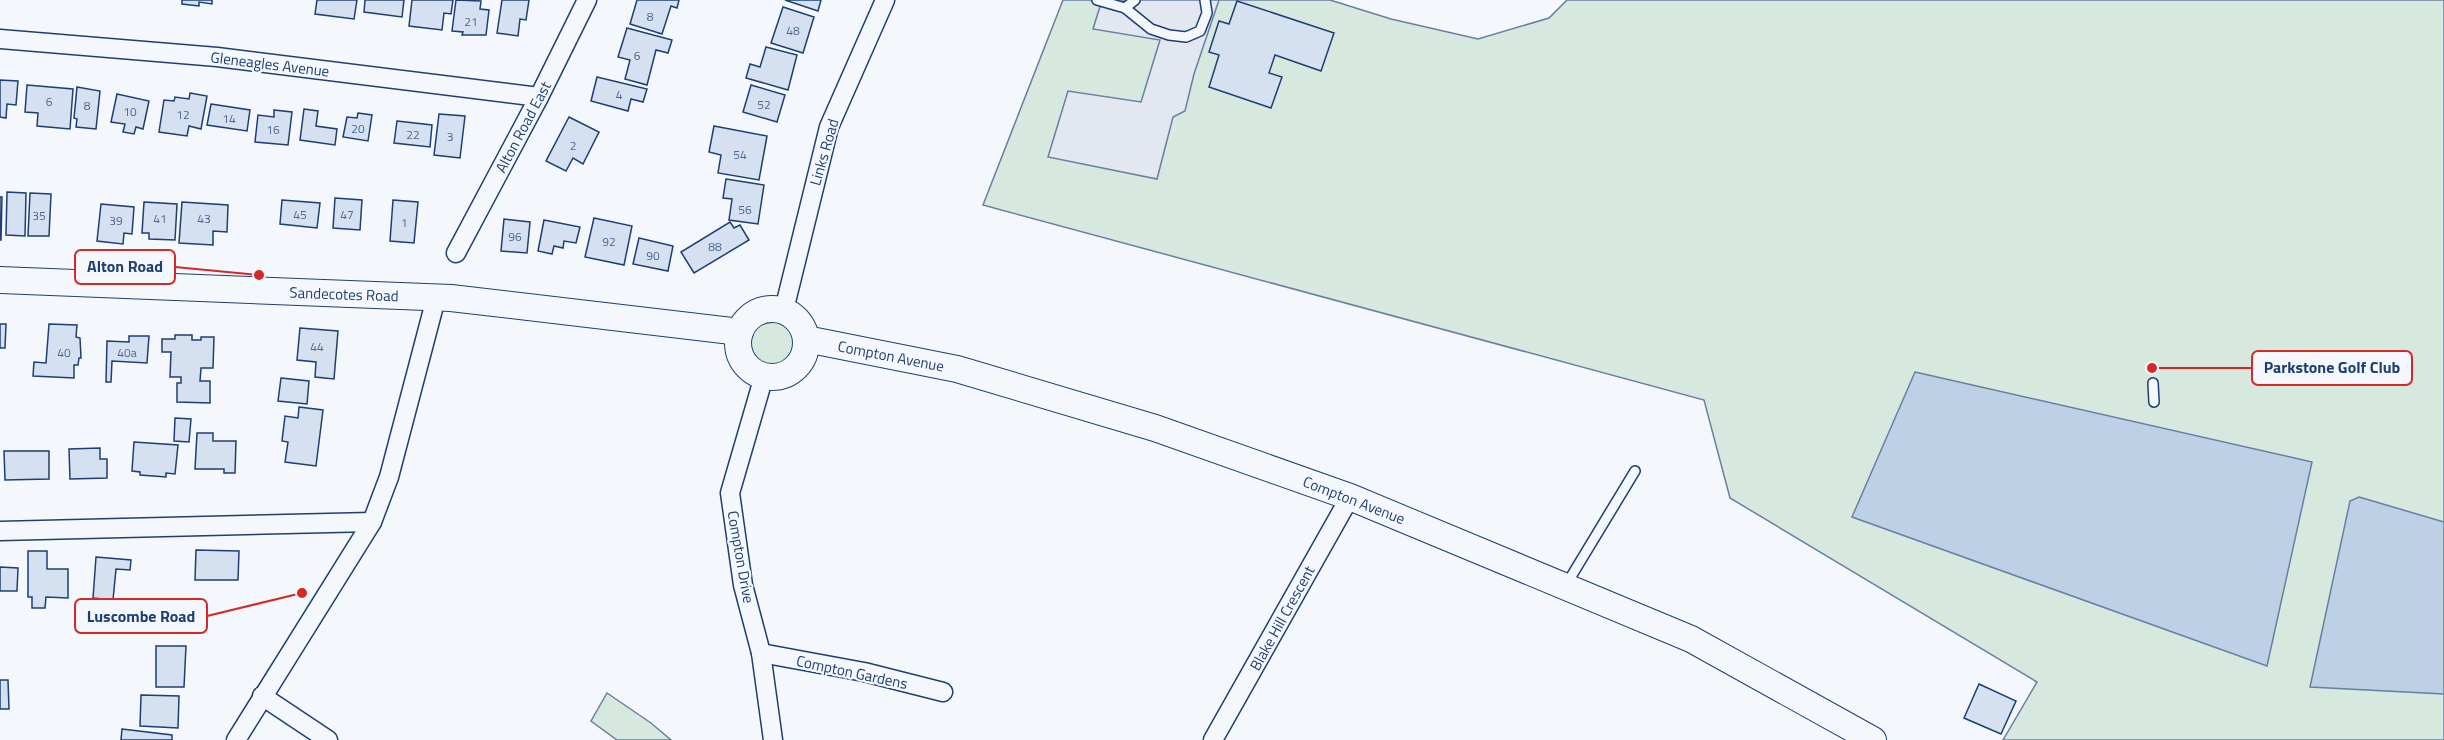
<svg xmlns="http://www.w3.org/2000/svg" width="2444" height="740" font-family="'Titillium Web',sans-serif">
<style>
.green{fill:#d7e8df;stroke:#687fa3;stroke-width:1.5}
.parking{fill:#e3e8f0;stroke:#687fa3;stroke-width:1.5}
.water{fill:#bed0e5;stroke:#687fa3;stroke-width:1.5}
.building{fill:#d5e0f0;stroke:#1d3f73;stroke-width:1.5}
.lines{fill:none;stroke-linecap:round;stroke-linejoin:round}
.lane-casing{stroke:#1d3f73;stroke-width:12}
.street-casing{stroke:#1d3f73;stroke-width:21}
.secondary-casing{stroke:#1d3f73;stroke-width:28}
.lane{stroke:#f4f7fb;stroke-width:9}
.street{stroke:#f4f7fb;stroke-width:18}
.secondary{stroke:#f4f7fb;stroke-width:26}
.labels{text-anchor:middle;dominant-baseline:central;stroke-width:4.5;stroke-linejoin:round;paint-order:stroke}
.number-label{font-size:12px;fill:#4b6792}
.street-label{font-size:15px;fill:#1d3f73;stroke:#f4f7fb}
.leader{fill:none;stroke:#d62828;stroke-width:2}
.callout-dot{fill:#d62828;stroke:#f4f7fb;stroke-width:2}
.callout{fill:#f4f7fb;stroke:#d62828;stroke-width:2}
.callout-label{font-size:16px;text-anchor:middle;font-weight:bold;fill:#1d3f73}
</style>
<rect width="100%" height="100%" fill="#f4f7fb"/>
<g class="green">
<path d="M1063 0H1330L1391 19 1478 39 1549 18 1567 0H2444V740H2003L2037 682 1730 498 1704 400 983 205Z"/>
<circle cx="773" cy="343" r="34"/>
<path d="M607 693 651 723 671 740H617L591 721Z"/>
</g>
<path class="parking" d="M1102 0H1219L1194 74 1185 111 1173 117 1157 179 1048 157 1068 91 1141 102 1160 40 1093 29Z"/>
<g class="water">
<path d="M1915 372 2312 462 2267 666 1852 517Z"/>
<path d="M2359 497 2444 522V694L2310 687 2350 501Z"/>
</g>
<g class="building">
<path d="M182 0H212V4L199 2V6L182 4Z"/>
<path d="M317 0H357L354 19 315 14Z"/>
<path d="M365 0H404L402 17 364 12Z"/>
<path d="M412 0H453L451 14 444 13 442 30 409 26Z"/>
<path d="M456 0 481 1 480 9 489 10 486 35H462L463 32 452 31Z"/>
<path d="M502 0H529L526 20 520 19 518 36 497 33Z"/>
<path d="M637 0H679L677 8 671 6 662 34 630 24Z"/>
<path d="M785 0H821L818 11Z"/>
<path d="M1237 1 1334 33 1321 71 1275 55 1269 73 1282 77 1271 108 1209 87 1219 55 1209 52 1219 21 1229 24Z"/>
<path d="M783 7 814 17 803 53 771 43Z"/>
<path d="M627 28 672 40 668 53 656 50 647 85 625 79 630 60 618 57Z"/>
<path d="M766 47 797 55 788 90 746 78 750 64 760 67Z"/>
<path d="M597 77 647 89 643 102 631 99 628 111 591 101Z"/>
<path d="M0 80 18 81 16 105 7 104 6 118 0 117Z"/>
<path d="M27 85 73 89 70 129 37 126 38 113 25 112Z"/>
<path d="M751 85 785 95 777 122 743 112Z"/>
<path d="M77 87 100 91 96 129 76 127 77 119 74 118Z"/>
<path d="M190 93 207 96 201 129 189 126 187 136 159 132 164 100 174 101 175 97 189 99Z"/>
<path d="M117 94 149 101 143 129 136 127 134 134 123 132 125 124 111 122Z"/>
<path d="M211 104 250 110 247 131 207 125Z"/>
<path d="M304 109 318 111 316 126 337 129 335 145 300 140Z"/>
<path d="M274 110 292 112 288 145 255 142 258 115 274 117Z"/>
<path d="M358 113 372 115 368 141 343 137 347 117 357 118Z"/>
<path d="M439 114 465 116 460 158 434 155Z"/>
<path d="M569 117 599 132 583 164 573 158 566 171 546 161Z"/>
<path d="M397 121 432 125 430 147 394 143Z"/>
<path d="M714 126 767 136 759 180 718 173 721 155 709 152Z"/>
<path d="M726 179 764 185 758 224 729 220 732 199 723 198Z"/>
<path d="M7 192 26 193 25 236 6 235Z"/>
<path d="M30 193 51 194 49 236H28Z"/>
<path d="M0 197H2L1 240H0Z"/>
<path d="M335 198 362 200 360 230 333 228Z"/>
<path d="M282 200 320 203 317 228 280 224Z"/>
<path d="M393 200 418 202 414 243 390 241Z"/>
<path d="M144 202 177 204 175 240 149 239V233H142Z"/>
<path d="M182 202 228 205 227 232 213 231V245L179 243Z"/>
<path d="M101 204 134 207 132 234 124 233 123 244 97 241Z"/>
<path d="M594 218 632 226 624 265 585 257Z"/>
<path d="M504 219 530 222 527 253 501 251Z"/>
<path d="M544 220 580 227 576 243 564 241 563 248 554 246 552 254 538 251Z"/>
<path d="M730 222 734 228 740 225 749 240 694 273 681 252Z"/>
<path d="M639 238 673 246 668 271 633 264Z"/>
<path d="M0 324H6L5 348H0Z"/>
<path d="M49 324 77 325 76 337 80 338 81 358H79L78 365H74V378L33 376 34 362 46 363Z"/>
<path d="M300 328 338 331 334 379 315 377 316 362 297 360Z"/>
<path d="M175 335H192V340H201V337H214L213 368H201L200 381H210V403L177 402V383H181V377H170L171 352H162V339H175Z"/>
<path d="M129 336H149L147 363 112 361 111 382H106L107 341 129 342Z"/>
<path d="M281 378 309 381 307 404 278 401Z"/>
<path d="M299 407 323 410 316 466 285 462 288 442 282 441 285 416 298 418Z"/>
<path d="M175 418 191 419 189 442 174 441Z"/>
<path d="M197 433H213V441H236L235 473H224V469H195Z"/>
<path d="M134 442 178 445 175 474 166 473V477L140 475V472L132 471Z"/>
<path d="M100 448V459H107V478L70 479 69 449Z"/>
<path d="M4 451H49V479L5 480Z"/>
<path d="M196 550 239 551 238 580H195Z"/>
<path d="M28 551H47V569H68V598L46 597 45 608H32V597H28Z"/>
<path d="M96 557 131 560 130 570 116 569 113 600 93 598Z"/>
<path d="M0 567 18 568 17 591H0Z"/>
<path d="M156 646H186L184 687H156Z"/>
<path d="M0 680H8L9 709H0Z"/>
<path d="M1979 684 2016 701 2001 734 1964 718Z"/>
<path d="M141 695 179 696 178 728 140 726Z"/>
<path d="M122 729 172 735V740H121Z"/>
</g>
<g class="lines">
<defs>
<g id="lane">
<path d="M1097 0 1125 8 1151 29 1169 35 1186 37 1200 31 1207 13 1205 0"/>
<path d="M1125 8 1135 0"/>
<path d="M2153 383 2154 402"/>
<path d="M1566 585 1635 471"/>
</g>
<g id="street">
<path d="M0 39 217 57 539 97"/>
<path d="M456 253 539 97 587 0"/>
<path d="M784 310 829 127 885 0"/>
<path d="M764 376 730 493 743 585 761 653 773 740"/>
<path d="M0 531 372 522"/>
<path d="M761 653 864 672 943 692"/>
<path d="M262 696 328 740"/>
<path d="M236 740 372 522 389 477 436 298"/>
<path d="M1213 740 1350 497"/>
</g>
<g id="secondary">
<path d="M0 280 451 298 740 332"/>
<circle cx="772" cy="343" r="34"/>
<path d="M806 339 957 369 1155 428 1350 497 1691 639 1873 740"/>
</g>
</defs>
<use href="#lane" class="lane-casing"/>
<use href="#street" class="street-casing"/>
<use href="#secondary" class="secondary-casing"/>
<use href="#lane" class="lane"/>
<use href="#street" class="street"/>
<use href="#secondary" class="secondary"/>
</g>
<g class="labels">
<g class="number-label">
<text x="650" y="16">8</text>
<text x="471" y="21">21</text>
<text x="793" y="30">48</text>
<text x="637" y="55">6</text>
<text x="619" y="94">4</text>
<text x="49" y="101">6</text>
<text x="764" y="104">52</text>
<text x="87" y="105">8</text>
<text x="130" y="111">10</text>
<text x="183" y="114">12</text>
<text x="229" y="118">14</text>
<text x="358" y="128">20</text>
<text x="273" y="129">16</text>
<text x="413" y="134">22</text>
<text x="450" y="136">3</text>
<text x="573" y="145">2</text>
<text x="740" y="154">54</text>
<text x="745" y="209">56</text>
<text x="300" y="214">45</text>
<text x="347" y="214">47</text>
<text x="39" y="215">35</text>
<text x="160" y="218">41</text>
<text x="204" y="218">43</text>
<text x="116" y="220">39</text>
<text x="404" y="222">1</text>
<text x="515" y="236">96</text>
<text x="609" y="241">92</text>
<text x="715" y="246">88</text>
<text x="653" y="255">90</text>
<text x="317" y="346">44</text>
<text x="64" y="352">40</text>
<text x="127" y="352">40a</text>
</g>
<g class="street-label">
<text transform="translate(270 64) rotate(7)">Gleneagles Avenue</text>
<text transform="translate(523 127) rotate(-62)">Alton Road East</text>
<text transform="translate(824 152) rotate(-74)">Links Road</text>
<text transform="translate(344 294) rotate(2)">Sandecotes Road</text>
<text transform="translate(891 356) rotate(11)">Compton Avenue</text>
<text transform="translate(1354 500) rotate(21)">Compton Avenue</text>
<text transform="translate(741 557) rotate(80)">Compton Drive</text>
<text transform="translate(1282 618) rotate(-61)">Blake Hill Crescent</text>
<text transform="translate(852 672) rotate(12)">Compton Gardens</text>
</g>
</g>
<path class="leader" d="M259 275L175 267M2152 368L2252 368M302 593L207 616"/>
<g class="callout-dot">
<circle cx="259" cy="275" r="6"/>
<circle cx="2152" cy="368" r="6"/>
<circle cx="302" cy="593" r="6"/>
</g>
<g class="callout">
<rect x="75" y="250" width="100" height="34" rx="6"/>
<rect x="2252" y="351" width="160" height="34" rx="6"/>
<rect x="75" y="599" width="132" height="34" rx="6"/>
</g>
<g class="callout-label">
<text x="125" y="272">Alton Road</text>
<text x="2332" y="373">Parkstone Golf Club</text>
<text x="141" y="622">Luscombe Road</text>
</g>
</svg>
